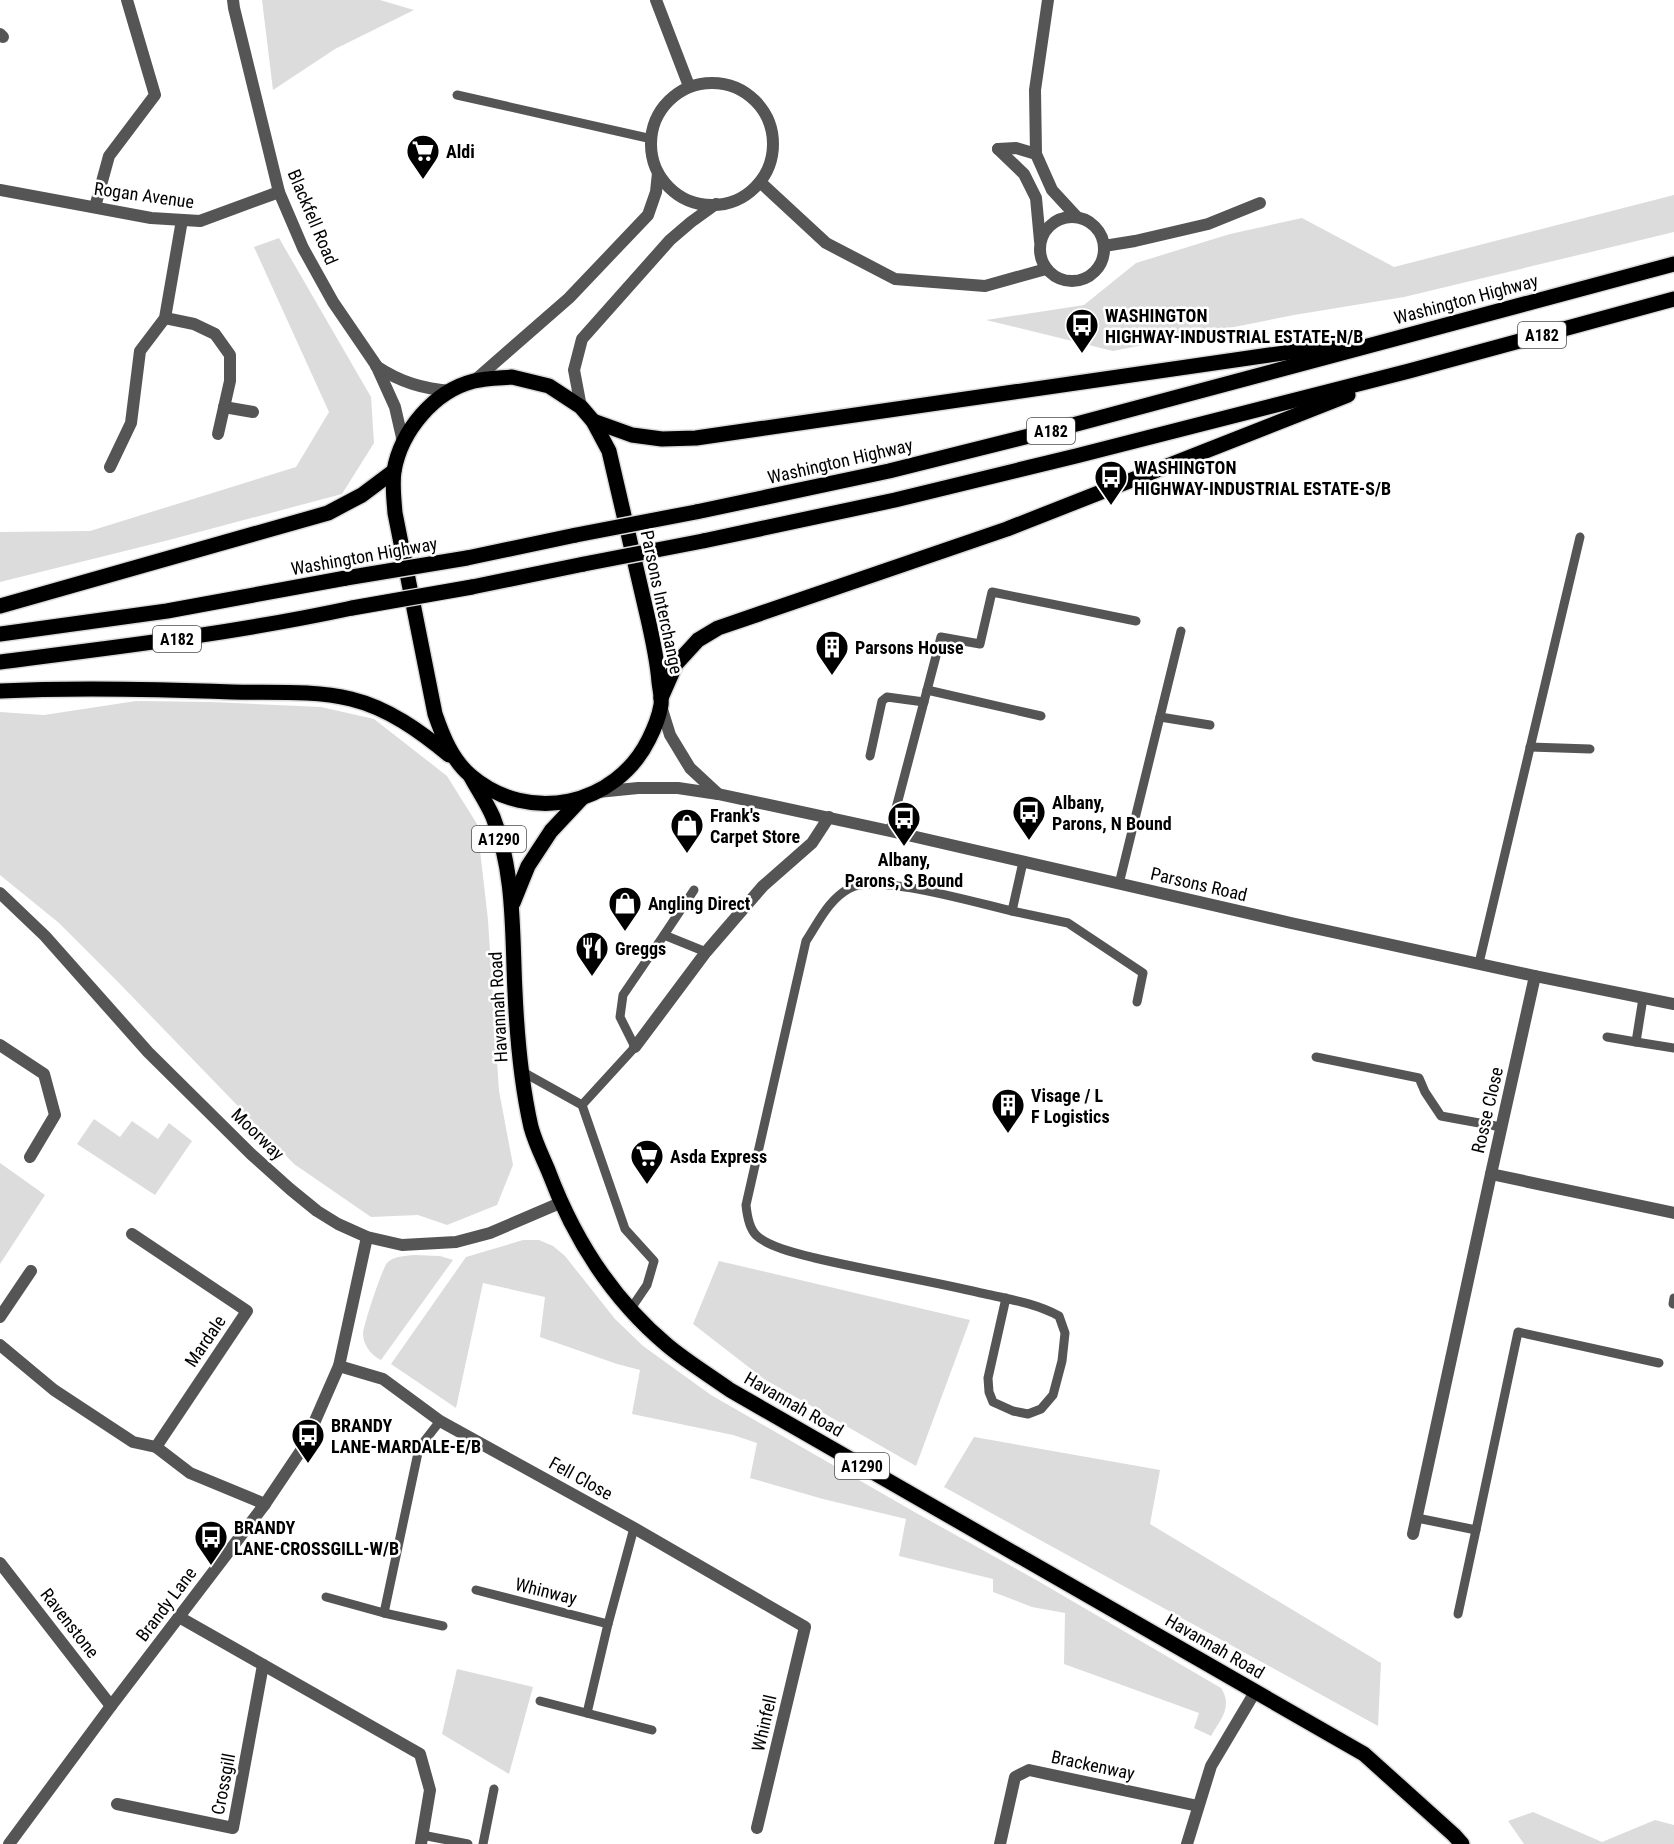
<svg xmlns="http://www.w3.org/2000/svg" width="1674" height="1844" font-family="'Roboto Condensed',sans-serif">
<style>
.green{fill:#dcdcdc}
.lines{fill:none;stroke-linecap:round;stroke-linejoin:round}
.primary-casing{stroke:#dbdbdb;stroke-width:18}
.service{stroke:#555;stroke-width:9}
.minor{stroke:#555;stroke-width:12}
.primary{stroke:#000;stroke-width:15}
.primary-bridge-casing{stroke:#dbdbdb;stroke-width:18;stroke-linecap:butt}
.primary-bridge{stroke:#000;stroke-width:15}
.labels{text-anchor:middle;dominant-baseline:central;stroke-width:5;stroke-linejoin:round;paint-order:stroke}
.shield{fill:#fff;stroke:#4c4c4c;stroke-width:1.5}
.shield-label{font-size:16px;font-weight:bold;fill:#000}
.poi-label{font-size:18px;font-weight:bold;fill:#000;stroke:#fff;text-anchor:start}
.street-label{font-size:18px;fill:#000;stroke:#fff}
</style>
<rect width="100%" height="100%" fill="#fff"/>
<g class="green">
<path d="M262 0H380L414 10 335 49 273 90Z"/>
<path d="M1674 195V232L1404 297 1294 315 1113 351 986 320 1084 305 1136 263 1230 234 1302 218 1394 267Z"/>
<path d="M279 238 371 397 374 443 342 494 169 540 0 582V532L90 531 296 467 329 412 254 247Z"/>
<path d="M136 701 212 702 321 707 374 719 447 776 477 824 488 920 499 1091 513 1165 497 1205 447 1225 418 1215 371 1217 294 1164 119 983 59 923 0 875V712L44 715Z"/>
<path d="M94 1119 120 1137 132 1121 158 1139 169 1123 192 1141 155 1195 77 1144Z"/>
<path d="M0 1163 45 1195 0 1264Z"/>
<path d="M523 1240H539L553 1246 565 1256 615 1319 643 1346 711 1395 918 1514 1038 1581 1221 1688C1233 1706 1221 1719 1211 1736L1194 1728 1199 1713 1064 1664 1065 1613 1032 1607 993 1592V1579L899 1556 906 1519 823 1499 750 1478 757 1443 733 1435 632 1414 640 1370 617 1364 540 1337 545 1297 483 1283 456 1408 391 1364 466 1257Z"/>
<path d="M414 1255 440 1256 453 1260 381 1360C372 1356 363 1345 363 1334 363 1326 382 1269 387 1263 393 1256 405 1256 414 1255Z"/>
<path d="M719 1261 970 1320 916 1466 764 1379 693 1324Z"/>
<path d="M974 1437 1160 1470 1150 1524 1381 1663 1378 1726 944 1487Z"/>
<path d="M457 1669 533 1687 509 1774 442 1734Z"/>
<path d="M1533 1812 1602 1842 1655 1820 1674 1825V1844H1524L1508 1821Z"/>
</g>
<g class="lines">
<defs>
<g id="primary">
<path d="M512 377 549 386 581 407 593 421 609 451C621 503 633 554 645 606 651 632 657 656 659 682 660 690 662 698 661 705 659 717 654 729 649 739 616 806 529 825 471 776 452 760 443 737 435 714L395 513C394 499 392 485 394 471 401 431 434 391 474 381 486 378 500 378 512 377Z"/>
<path d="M593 421 632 435 662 439 696 438 1339 345"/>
<path d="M696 512 889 471 1069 426 1674 264"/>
<path d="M703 541 895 500 1076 456 1409 371 1674 299"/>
<path d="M467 558 576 535"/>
<path d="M472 587 584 564"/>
<path d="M0 606 328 513 362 495 394 471"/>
<path d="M0 634 167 611 346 578"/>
<path d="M0 662C118 647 236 633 352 608"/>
<path d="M0 691C78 687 155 689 232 692 271 693 313 690 351 699 388 708 420 731 449 755"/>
<path d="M661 698 676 664 698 640 718 628 1007 529 1348 395"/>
<path d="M471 777C478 790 487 803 493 817 515 873 512 933 515 992 517 1037 521 1083 531 1127 535 1142 542 1156 548 1170 573 1237 611 1298 667 1345 686 1361 709 1375 730 1390L1364 1754 1454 1835 1462 1844"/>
<path d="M513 903 528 866 551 831 581 799"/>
</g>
</defs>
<use href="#primary" class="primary-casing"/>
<g class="service">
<path d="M457 95 652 139"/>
<path d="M927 690 1041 716"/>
<path d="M1160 717 1210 725"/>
<path d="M1530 747 1590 749"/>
<path d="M870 756 882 701 887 697 924 702"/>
<path d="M890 831 941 637 980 644 992 592 1136 621"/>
<path d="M1119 884 1181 631"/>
<path d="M1012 911 1068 923 1143 973 1137 1002"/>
<path d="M664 935 694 890"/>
<path d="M1479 963 1580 537"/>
<path d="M1643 998 1636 1042 1674 1048"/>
<path d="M1607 1037 1636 1042"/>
<path d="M1316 1057 1419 1078 1425 1092 1441 1116 1501 1127"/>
<path d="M521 1071 582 1105 625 1229 654 1261 647 1285 630 1310"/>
<path d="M582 1105 635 1047 620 1017 623 995 664 935 706 952"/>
<path d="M1006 1298 988 1378 989 1392 993 1402 1013 1411 1028 1414 1041 1409 1053 1395 1062 1361 1065 1333 1059 1316C1035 1303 1008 1299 981 1293 926 1280 870 1271 815 1258 799 1254 768 1247 756 1235 749 1228 747 1215 746 1205L806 941C819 921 829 899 850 888 876 873 980 904 1012 911L1023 862"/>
<path d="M1673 1304 1674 1298"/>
<path d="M1417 1518 1476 1530 1518 1332 1659 1363"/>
<path d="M476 1590 608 1624"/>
<path d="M326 1597 384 1613 443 1626"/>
<path d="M384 1613 419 1448 440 1421"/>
<path d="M1458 1614 1476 1530"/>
<path d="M540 1701 652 1730"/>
<path d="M587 1713 608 1624 634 1528"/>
<path d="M422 1835 468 1844"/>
<path d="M483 1844 494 1789"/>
</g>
<g class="minor">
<path d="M233 0 234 8 279 192 303 248 333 302 376 365 395 407 403 442"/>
<path d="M656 0 689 86"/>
<path d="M1048 0 1035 90 1036 154 1052 190 1076 216"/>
<path d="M0 34 3 37"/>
<circle cx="712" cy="144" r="61"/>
<path d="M998 149 1024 174 1036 198 1040 241"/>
<path d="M998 149 1016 148 1036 154"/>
<path d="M760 182 826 243 895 279 985 286 1046 269"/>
<path d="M0 190 151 218 200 221 279 192"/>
<path d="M95 207 109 156 155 95 127 0"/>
<circle cx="1072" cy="249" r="32"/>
<path d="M1104 246 1135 241 1208 224 1260 203"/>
<path d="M165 318 194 324 215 334 230 355V381L218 434"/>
<path d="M376 366C400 382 423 389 452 391"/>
<path d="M474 381 569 298 648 215 656 192 658 173"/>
<path d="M224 407 253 412"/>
<path d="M581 407 574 370 582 339 670 240 691 222 716 204"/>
<path d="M110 467 131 423 140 351 165 318 182 220"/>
<path d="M661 706 670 735 690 768 718 794"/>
<path d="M598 792 638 788H678L718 794 890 831 1291 923 1535 976 1674 1004"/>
<path d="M0 893 45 936 148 1052 251 1154 290 1189 317 1211 338 1224 367 1237 402 1245 456 1242 490 1233 560 1203"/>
<path d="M1535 976 1491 1174 1674 1213"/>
<path d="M0 1045 44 1074 55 1115 30 1157"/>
<path d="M635 1047 706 952 763 886 812 843 829 817"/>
<path d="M132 1234 247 1311 156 1447"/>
<path d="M0 1317 31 1271"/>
<path d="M0 1345 54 1390 133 1442 156 1447 190 1473 265 1504"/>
<path d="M339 1366 383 1379 440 1421 634 1528 805 1627 757 1828"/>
<path d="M1413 1534 1491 1174"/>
<path d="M0 1563 111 1706"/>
<path d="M179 1617 420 1754 430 1790 421 1844"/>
<path d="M117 1804 233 1828 263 1665"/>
<path d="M9 1844 111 1706 265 1504 304 1446 339 1366 367 1237"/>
<path d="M1000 1844 1015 1777 1029 1770 1198 1806"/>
<path d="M1187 1844 1211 1766 1255 1692"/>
</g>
<use href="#primary" class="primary"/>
<defs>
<g id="primary-bridge">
<path d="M576 535 696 512"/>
<path d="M584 564 703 541"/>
<path d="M346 578 467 558"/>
<path d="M352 608 472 587"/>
</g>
</defs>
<use href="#primary-bridge" class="primary-bridge-casing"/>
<use href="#primary-bridge" class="primary-bridge"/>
</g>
<defs>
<symbol id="supermarket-pin" viewBox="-11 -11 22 30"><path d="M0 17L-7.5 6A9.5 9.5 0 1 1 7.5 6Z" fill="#000" stroke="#fff"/><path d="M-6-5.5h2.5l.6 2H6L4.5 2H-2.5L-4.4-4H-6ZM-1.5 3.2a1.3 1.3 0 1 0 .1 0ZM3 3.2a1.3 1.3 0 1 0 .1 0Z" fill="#fff"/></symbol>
<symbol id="bus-pin" viewBox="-11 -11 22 30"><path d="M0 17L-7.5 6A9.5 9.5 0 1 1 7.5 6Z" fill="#000" stroke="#fff"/><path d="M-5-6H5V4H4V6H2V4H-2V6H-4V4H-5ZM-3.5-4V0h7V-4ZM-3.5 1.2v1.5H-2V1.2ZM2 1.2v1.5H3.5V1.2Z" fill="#fff"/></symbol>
<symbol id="building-pin" viewBox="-11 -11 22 30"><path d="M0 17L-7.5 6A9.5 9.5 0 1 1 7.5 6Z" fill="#000" stroke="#fff"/><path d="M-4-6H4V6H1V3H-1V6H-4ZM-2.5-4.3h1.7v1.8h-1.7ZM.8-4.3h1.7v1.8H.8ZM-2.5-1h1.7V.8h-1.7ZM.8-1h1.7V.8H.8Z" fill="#fff"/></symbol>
<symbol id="shop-pin" viewBox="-11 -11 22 30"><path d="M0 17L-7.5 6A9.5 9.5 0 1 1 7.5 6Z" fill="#000" stroke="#fff"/><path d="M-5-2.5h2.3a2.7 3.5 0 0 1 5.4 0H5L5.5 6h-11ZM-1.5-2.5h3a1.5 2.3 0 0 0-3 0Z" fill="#fff"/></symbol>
<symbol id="restaurant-pin" viewBox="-11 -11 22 30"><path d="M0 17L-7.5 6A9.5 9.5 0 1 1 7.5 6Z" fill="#000" stroke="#fff"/><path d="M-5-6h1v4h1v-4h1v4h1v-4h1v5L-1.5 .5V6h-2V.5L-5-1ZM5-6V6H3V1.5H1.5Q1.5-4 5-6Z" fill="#fff"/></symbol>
</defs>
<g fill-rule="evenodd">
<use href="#supermarket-pin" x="404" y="132" width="38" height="52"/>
<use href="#bus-pin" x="1063" y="306" width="38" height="52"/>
<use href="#bus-pin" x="1092" y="458" width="38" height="52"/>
<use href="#building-pin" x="813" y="628" width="38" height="52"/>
<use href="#bus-pin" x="1010" y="793" width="38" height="52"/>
<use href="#bus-pin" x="885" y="799" width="38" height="52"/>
<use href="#shop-pin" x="668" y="806" width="38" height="52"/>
<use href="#shop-pin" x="606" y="884" width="38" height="52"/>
<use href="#restaurant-pin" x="573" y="929" width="38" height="52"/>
<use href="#building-pin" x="989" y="1086" width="38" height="52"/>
<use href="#supermarket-pin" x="628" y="1137" width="38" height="52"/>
<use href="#bus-pin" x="289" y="1416" width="38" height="52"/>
<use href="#bus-pin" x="192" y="1518" width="38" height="52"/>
</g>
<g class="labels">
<g class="shield">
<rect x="1518" y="322" width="48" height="26" rx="4.5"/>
<rect x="1027" y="418" width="48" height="26" rx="4.5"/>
<rect x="153" y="626" width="48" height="26" rx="4.5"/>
<rect x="472" y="826" width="54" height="26" rx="4.5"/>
<rect x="835" y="1453" width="54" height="26" rx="4.5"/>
</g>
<g class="shield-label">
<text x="1542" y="335">A182</text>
<text x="1051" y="431">A182</text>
<text x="177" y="639">A182</text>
<text x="499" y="839">A1290</text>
<text x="862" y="1466">A1290</text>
</g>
<g class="poi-label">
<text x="446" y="151">Aldi</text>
<text x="1105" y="315">WASHINGTON<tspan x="1105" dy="21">HIGHWAY-INDUSTRIAL ESTATE-N/B</tspan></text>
<text x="1134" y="467">WASHINGTON<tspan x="1134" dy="21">HIGHWAY-INDUSTRIAL ESTATE-S/B</tspan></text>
<text x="855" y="647">Parsons House</text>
<text x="1052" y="802">Albany,<tspan x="1052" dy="21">Parons, N Bound</tspan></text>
<text x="710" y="815">Frank's<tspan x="710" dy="21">Carpet Store</tspan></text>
<text x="904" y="859" text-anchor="middle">Albany,<tspan x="904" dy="21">Parons, S Bound</tspan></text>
<text x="648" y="903">Angling Direct</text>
<text x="615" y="948">Greggs</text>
<text x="1031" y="1095">Visage / L<tspan x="1031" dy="21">F Logistics</tspan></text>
<text x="670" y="1156">Asda Express</text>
<text x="331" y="1425">BRANDY<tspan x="331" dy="21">LANE-MARDALE-E/B</tspan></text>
<text x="234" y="1527">BRANDY<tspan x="234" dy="21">LANE-CROSSGILL-W/B</tspan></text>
</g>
<g class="street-label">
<text transform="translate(144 195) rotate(8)">Rogan Avenue</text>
<text transform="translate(313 217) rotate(67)">Blackfell Road</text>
<text transform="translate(1466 299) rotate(-15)">Washington Highway</text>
<text transform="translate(840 461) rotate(-13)">Washington Highway</text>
<text transform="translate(364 556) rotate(-10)">Washington Highway</text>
<text transform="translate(662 602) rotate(78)">Parsons Interchange</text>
<text transform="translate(1199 884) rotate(13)">Parsons Road</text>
<text transform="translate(498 1007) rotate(-93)">Havannah Road</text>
<text transform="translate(1487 1110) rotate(-77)">Rosse Close</text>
<text transform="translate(258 1134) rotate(44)">Moorway</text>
<text transform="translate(205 1341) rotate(-56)">Mardale</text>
<text transform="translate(794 1404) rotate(30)">Havannah Road</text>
<text transform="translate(581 1478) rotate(29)">Fell Close</text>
<text transform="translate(546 1591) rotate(14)">Whinway</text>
<text transform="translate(166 1604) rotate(-53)">Brandy Lane</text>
<text transform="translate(70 1623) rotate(52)">Ravenstone</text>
<text transform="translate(1215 1646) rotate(30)">Havannah Road</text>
<text transform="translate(764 1723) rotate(-77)">Whinfell</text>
<text transform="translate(1093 1765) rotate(12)">Brackenway</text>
<text transform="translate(223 1784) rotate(-79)">Crossgill</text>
</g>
</g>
</svg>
